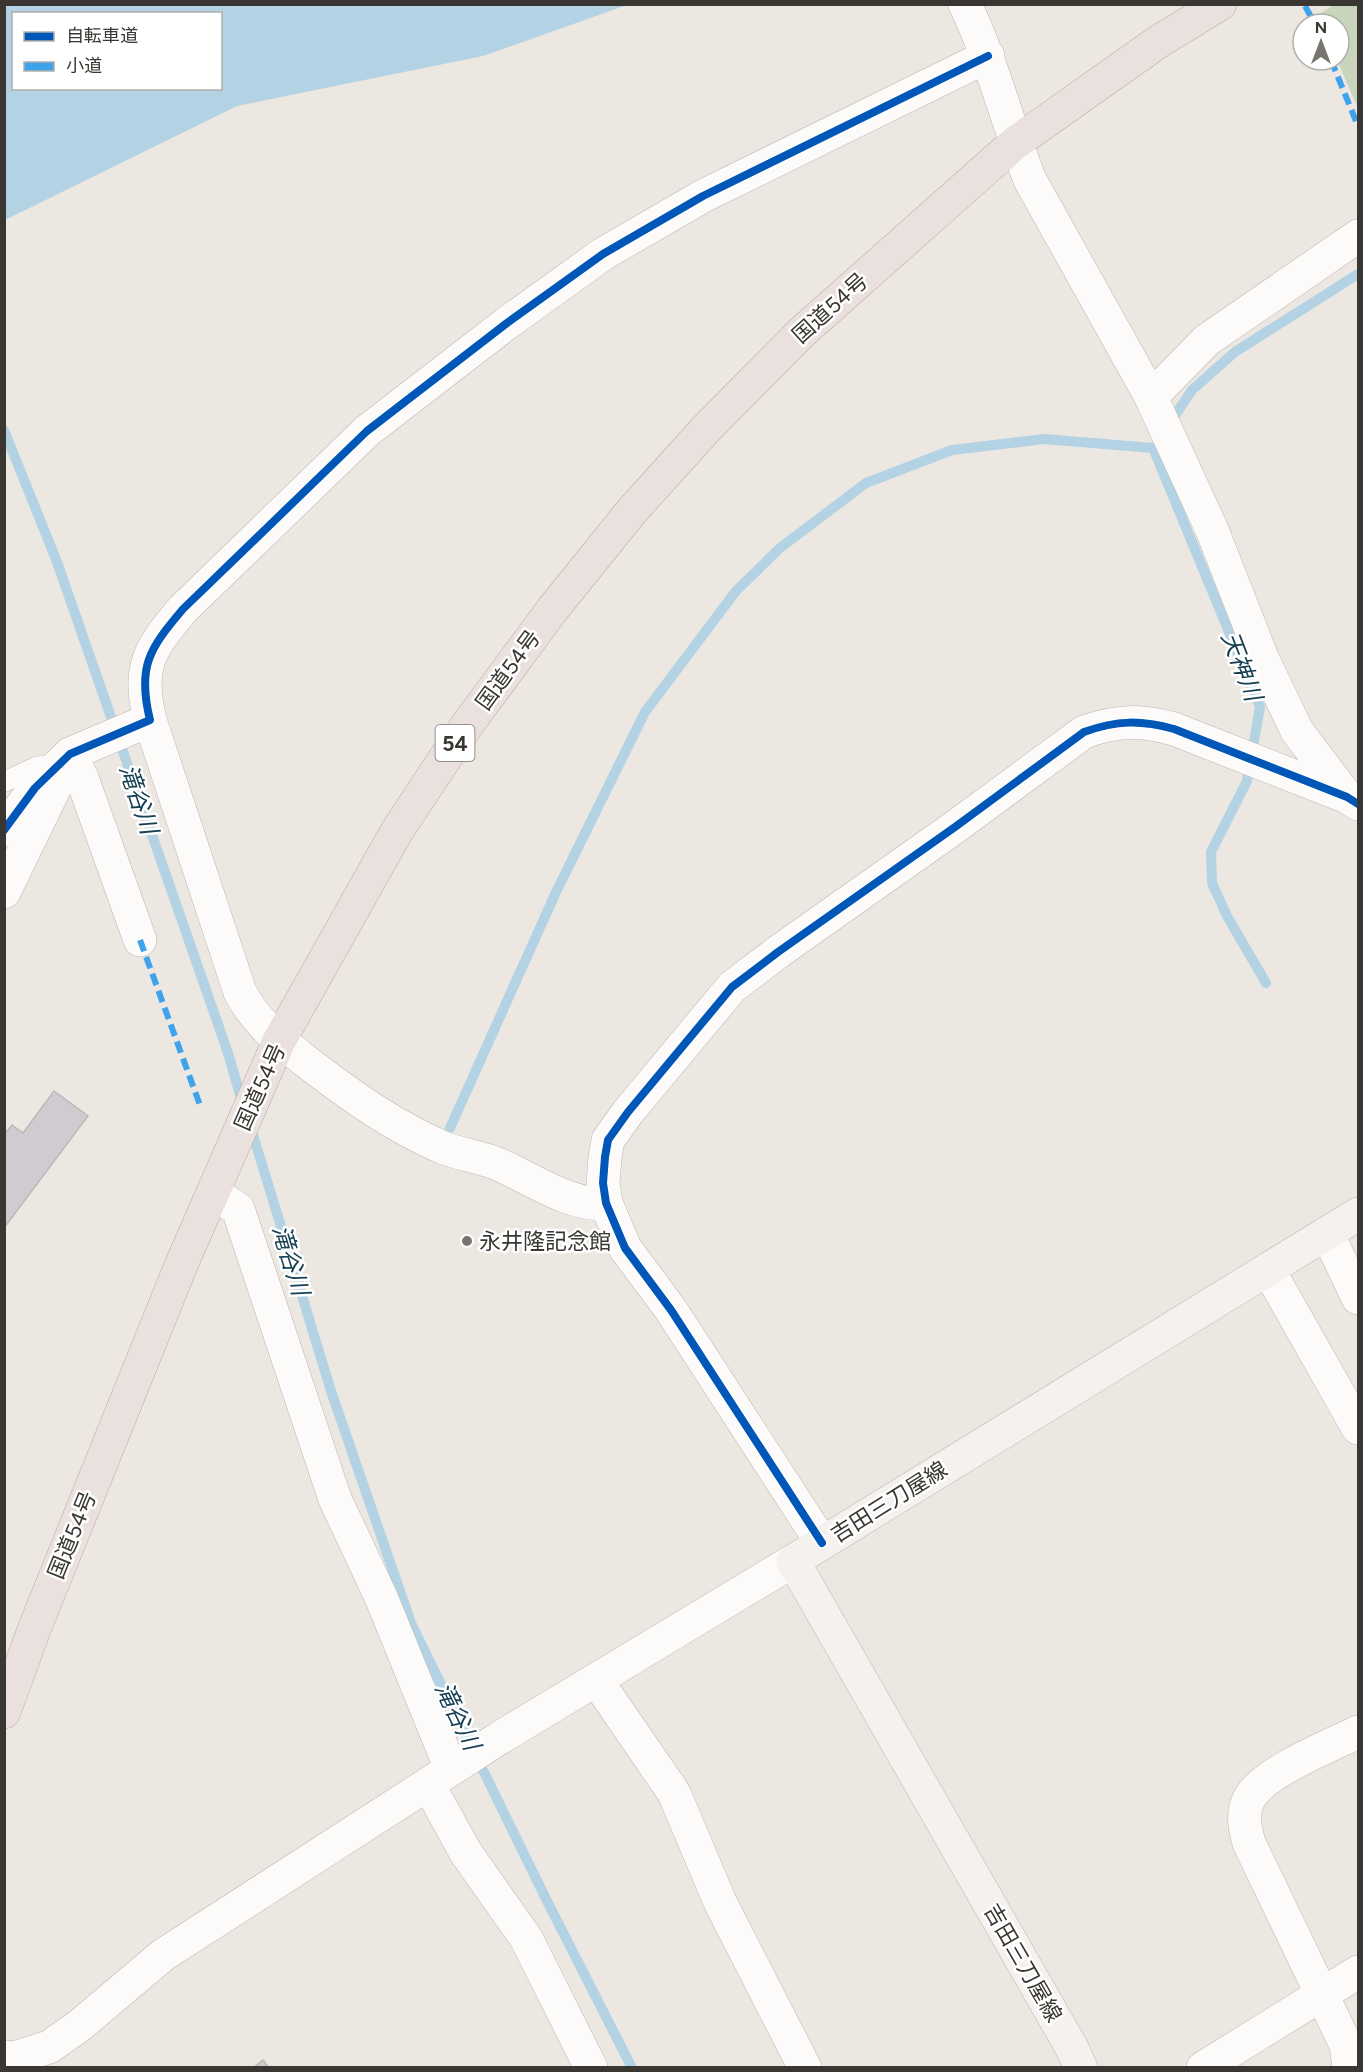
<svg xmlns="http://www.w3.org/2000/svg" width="1363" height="2072" font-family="Figtree,'Noto Sans JP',sans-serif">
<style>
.green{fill:#c9d4bc}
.water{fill:#b3d3e4;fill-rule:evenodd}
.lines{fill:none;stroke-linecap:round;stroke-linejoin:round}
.stream{stroke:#b3d3e4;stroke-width:10}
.building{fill:#d0cbd0;stroke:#bcb9b8;stroke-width:1.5}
.service-casing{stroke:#bab7b3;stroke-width:21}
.minor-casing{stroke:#bab7b3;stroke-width:34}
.tertiary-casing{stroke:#bab7b3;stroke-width:34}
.secondary-casing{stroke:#bab7b3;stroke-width:34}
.trunk-casing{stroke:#b9aaa4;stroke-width:34}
.service{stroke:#fcfbfa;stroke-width:20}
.minor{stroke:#fcfbfa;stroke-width:33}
.tertiary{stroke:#fcfbfa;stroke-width:33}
.secondary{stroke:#f5f1ef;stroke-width:33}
.trunk{stroke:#eae0dd;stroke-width:33}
.quiet{stroke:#3fa3eb;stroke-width:6;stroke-dasharray:12 6;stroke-linecap:butt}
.cycleway-casing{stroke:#fff;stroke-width:11}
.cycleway{stroke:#0057b8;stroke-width:8}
.poi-dot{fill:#78756f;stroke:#fff;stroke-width:2}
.labels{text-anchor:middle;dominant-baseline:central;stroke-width:5;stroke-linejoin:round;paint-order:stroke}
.shield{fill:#fff;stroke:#757370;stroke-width:1.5}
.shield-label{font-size:21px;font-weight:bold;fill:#3a3732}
.street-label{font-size:22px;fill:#3a3732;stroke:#fff}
.poi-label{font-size:22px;fill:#3a3732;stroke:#fff;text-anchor:start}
.water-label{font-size:24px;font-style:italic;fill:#184154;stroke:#fff}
</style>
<rect width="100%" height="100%" fill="#ece7e1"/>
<path class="green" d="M1336 4 1358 5V108L1337 60H1339V24H1321L1317 15Z"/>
<path class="water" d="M5 4H627V5L483 56 237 106 5 220ZM14 14H220V88H14Z"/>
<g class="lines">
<g class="stream">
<path d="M1170 423 1192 390 1235 352 1358 274"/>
<path d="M4 430 57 562 228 1053 243 1105"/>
<path d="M1153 448 1260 707 1247 781 1211 852 1212 883 1227 916 1266 983"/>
<path d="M250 1125 331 1391 411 1623 547 1901 632 2068"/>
<path d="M450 1128 556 892 645 712 736 591 780 548 866 483 952 450 1044 439 1153 448"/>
</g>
</g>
<g class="building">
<path d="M54 1091 88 1116 4 1228V1135L12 1125 23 1133Z"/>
<path d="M263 2060 269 2068H253Z"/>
</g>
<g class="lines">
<defs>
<path id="service" d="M4 782 36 767 55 764"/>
<g id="minor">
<path d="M965 4C992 61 1007 122 1030 180L1151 397 1212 530 1263 660 1297 731 1347 797"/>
<path d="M1151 397 1207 340 1358 236"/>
<path d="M150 720 240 992C256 1024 285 1045 312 1066 354 1098 395 1127 444 1148 462 1155 482 1157 500 1165 530 1178 574 1208 606 1203"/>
<path d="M70 754 82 778 140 940"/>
<path d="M4 830 35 788 70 754 150 720C137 667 149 649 183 609L367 431 507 323 603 254 703 196 988 56"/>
<path d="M4 892 57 783"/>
<path d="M213 1193 238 1209 335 1499 381 1597 451 1769"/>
<path d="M1327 1233 1358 1298"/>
<path d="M1268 1269 1358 1428"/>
<path d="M822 1543 671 1310 625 1248 606 1203 603 1183 605 1157 608 1140 628 1112 732 987 778 952 955 827 1084 732C1117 720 1141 720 1174 729L1347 797 1358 804"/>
<path d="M597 1681 674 1793 720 1902 805 2068"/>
<path d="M428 1784 466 1853 526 1938 591 2068"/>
<path d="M1203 2068 1358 1972"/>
<path d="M1349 2068 1346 2045 1249 1843C1245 1829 1242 1815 1248 1801 1260 1773 1330 1746 1358 1732"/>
</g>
<path id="tertiary" d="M4 2057 14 2058 49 2047 79 2026 163 1955 501 1737 793 1561"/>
<path id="secondary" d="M1081 2068 1072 2048 793 1561 1358 1214"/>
<path id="trunk" d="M4 1712 35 1627 182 1263 279 1041 397 831 467 725 552 610 631 512 705 430 801 333 1015 143 1158 42 1220 4"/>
</defs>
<use href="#service" class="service-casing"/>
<use href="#minor" class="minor-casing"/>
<use href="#tertiary" class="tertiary-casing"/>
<use href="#secondary" class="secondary-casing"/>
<use href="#trunk" class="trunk-casing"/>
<use href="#service" class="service"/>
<use href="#minor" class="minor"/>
<use href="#tertiary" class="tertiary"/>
<use href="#secondary" class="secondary"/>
<use href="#trunk" class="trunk"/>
<g class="quiet">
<path d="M1305 6 1315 24"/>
<path d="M1331 60 1358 126"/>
<path d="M140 940 201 1108"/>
</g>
<defs>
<g id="cycleway">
<path d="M4 830 35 788 70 754 150 720C137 667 149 649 183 609L367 431 507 323 603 254 703 196 988 56"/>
<path d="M822 1543 671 1310 625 1248 606 1203 603 1183 605 1157 608 1140 628 1112 732 987 778 952 955 827 1084 732C1117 720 1141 720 1174 729L1347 797 1358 804"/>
</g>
</defs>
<use href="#cycleway" class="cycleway-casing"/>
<use href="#cycleway" class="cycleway"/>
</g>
<circle class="poi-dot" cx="467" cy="1241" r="6"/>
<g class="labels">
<rect class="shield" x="435.5" y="725" width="39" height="36" rx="4.5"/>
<g class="shield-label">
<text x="455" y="743">54</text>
</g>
<g class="street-label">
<text transform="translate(830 308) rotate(-42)">国道54号</text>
<text transform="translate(508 670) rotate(-54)">国道54号</text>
<text transform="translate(260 1087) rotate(-66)">国道54号</text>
<text transform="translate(889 1502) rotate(-32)">吉田三刀屋線</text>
<text transform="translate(72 1535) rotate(-68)">国道54号</text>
<text transform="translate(1023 1963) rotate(60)">吉田三刀屋線</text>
</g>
<g class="poi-label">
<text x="479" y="1241">永井隆記念館</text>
</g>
<g class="water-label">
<text transform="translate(1242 666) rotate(69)">天神川</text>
<text transform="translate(139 799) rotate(71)">滝谷川</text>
<text transform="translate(291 1260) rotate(73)">滝谷川</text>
<text transform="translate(458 1716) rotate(64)">滝谷川</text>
</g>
</g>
<rect width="1363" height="2072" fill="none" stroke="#3a3732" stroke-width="12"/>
<rect x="12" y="12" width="210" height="78" fill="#ffffff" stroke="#b0afad" stroke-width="1.5"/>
<rect x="24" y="32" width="30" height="9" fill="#0057b8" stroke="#b0afad" stroke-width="1.5"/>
<text x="66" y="42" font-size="18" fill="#3a3732">自転車道</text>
<rect x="24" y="62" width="30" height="9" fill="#3fa3eb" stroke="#b0afad" stroke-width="1.5"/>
<text x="66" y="72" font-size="18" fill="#3a3732">小道</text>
<g transform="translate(1321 42)"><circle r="28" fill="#ffffff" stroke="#b0afad" stroke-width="1.5"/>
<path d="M0-4.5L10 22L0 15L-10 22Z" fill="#78756f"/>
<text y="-9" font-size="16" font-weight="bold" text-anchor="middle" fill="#3a3732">N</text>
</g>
</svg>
